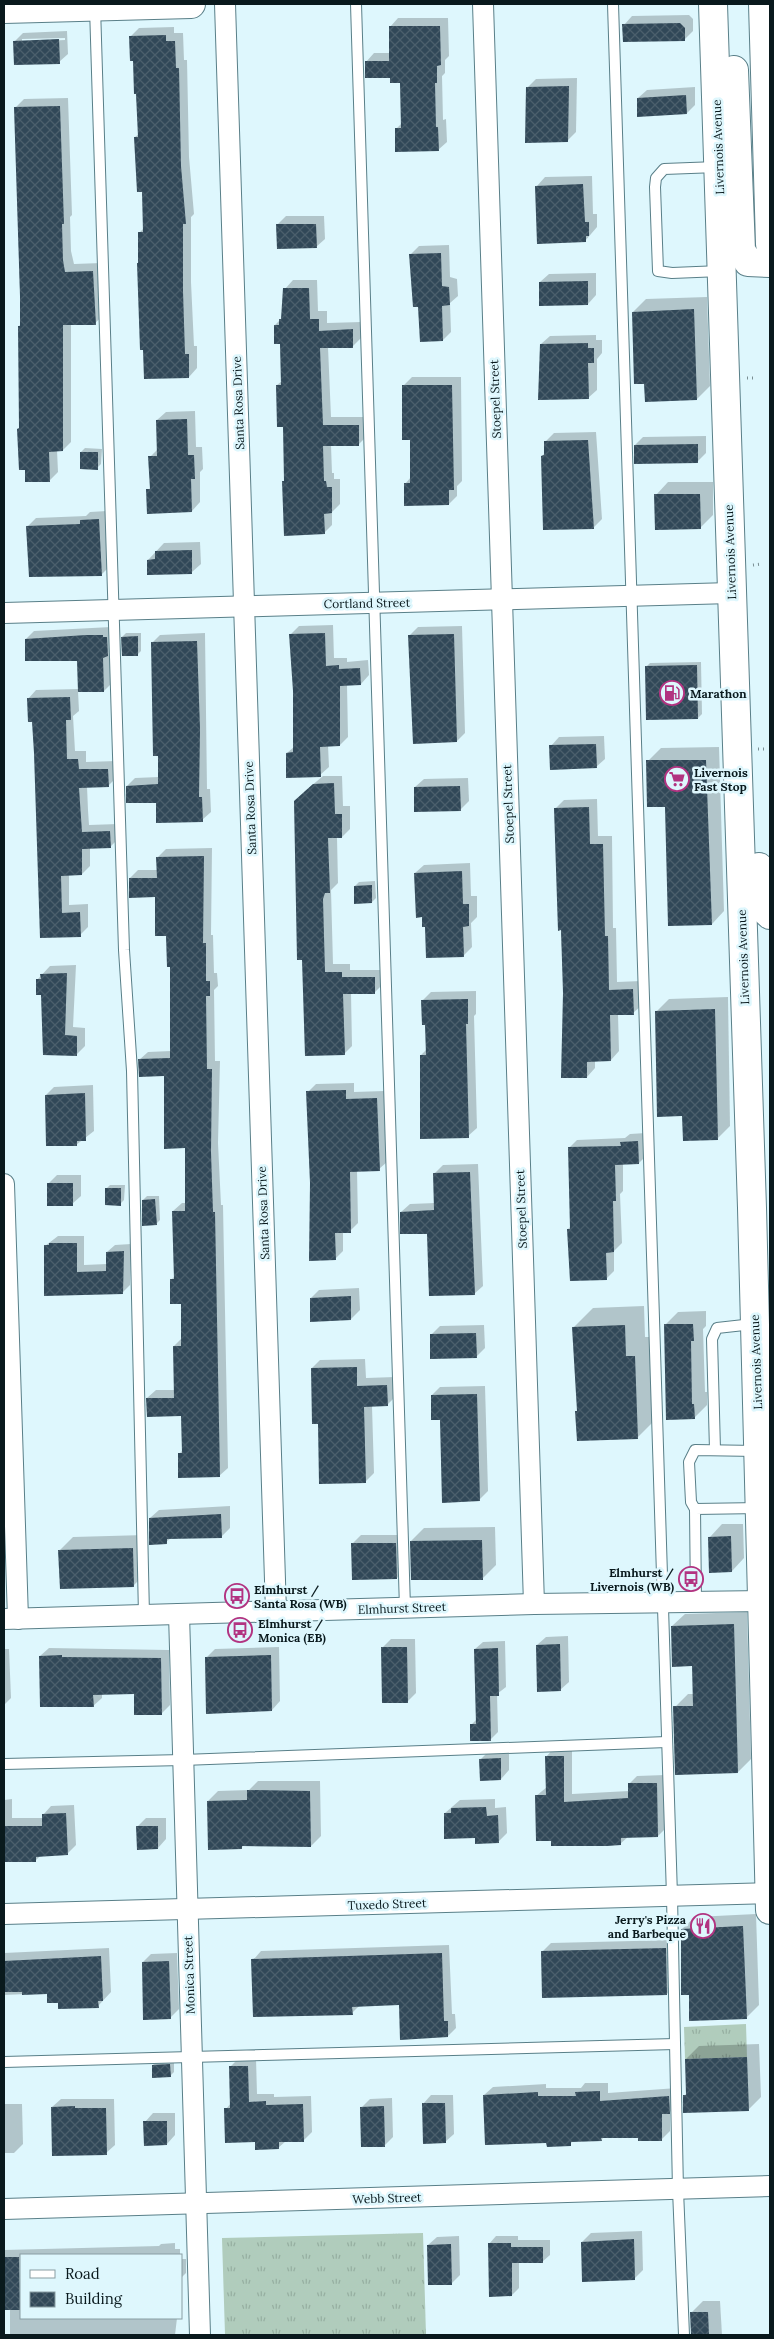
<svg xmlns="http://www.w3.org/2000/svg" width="774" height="2339" font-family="Lora,serif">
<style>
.grass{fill:url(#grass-tufts)}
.shadow{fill:#0003;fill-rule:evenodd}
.building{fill:url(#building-cross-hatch)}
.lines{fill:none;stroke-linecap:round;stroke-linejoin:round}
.lane-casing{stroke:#597f88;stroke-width:12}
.street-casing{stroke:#597f88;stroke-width:22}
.secondary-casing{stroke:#597f88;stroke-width:30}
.path{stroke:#7a8e93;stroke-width:3;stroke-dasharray:1 4;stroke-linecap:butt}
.lane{stroke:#fff;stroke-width:10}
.street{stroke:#fff;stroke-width:20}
.secondary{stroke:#fff;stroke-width:28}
.labels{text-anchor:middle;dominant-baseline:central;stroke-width:5;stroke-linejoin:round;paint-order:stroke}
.street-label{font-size:12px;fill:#09191d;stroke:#def7fd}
.poi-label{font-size:12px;font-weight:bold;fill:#09191d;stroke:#def7fd;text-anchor:start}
</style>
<defs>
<pattern id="grass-tufts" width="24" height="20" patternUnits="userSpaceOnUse" patternTransform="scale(1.25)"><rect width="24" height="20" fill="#b0ccbc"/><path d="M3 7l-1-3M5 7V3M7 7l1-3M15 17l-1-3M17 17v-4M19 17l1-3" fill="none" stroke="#96afa1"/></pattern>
<pattern id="building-cross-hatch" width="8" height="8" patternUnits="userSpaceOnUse" patternTransform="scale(1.25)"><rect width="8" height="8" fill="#314858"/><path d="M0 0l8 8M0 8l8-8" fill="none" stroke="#4b5f6c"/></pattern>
</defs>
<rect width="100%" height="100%" fill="#def7fd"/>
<g class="grass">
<path d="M746 2024 747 2057 685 2059 684 2027Z"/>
<path d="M423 2233 426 2335H225L222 2238Z"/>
</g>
<g class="shadow">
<path d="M689 15 693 19V31L685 39 624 25 632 16Z"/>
<path d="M398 18H448L449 56 445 60V73L442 76 443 120 446 119 447 142 438 150 396 129 403 122 402 82 366 62 374 53H391L390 27Z"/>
<path d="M174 27V33H183L184 60H187L189 157 194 214 191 217V282L194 346H197V368L189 377 140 262 139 233 145 227 143 190 135 137 139 134 134 59 130 37 139 28Z"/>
<path d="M67 31 68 54 59 62 15 41 23 33ZM65 38V40L22 42V39Z"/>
<path d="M577 78 576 132 567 141 527 88 536 79Z"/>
<path d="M695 87V105L687 113 638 98 647 90Z"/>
<path d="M68 98 72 215 70 217 71 251 74 264 101 263 104 315 95 323H71V442L63 450H57L58 472 49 481 20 427 19 326 21 324 15 108 24 99Z"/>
<path d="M592 176 593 214H597V227L585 241 537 186 545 177Z"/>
<path d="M286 216H324L325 239 316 247 277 225Z"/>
<path d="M449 245 450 277 457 279 458 296 450 303 451 332 443 340 419 305 410 255 419 246Z"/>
<path d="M596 273V295L588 304 540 282 549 274Z"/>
<path d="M293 280H317L318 311H327V323L361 322V338L353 346 328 347 331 417H367V436L359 444 331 445 332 473H334V479H340V504L332 512V525L324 533 285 480V426L277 385 282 381 281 343 275 325 283 317 285 289Z"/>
<path d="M707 297 710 386 697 399 645 382 633 312 646 299Z"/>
<path d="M596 335V340H602V353L597 359V390L588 398 541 344 550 336Z"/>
<path d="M412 377H461L462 481 457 486V496L449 504 405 484 411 477V439L403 386Z"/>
<path d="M195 411 196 447H202L203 469 200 472V502L192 511 148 490 151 487 150 457 158 449 157 420 166 412Z"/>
<path d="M596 432 602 519 593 528 542 456 545 453V442L554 433Z"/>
<path d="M706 436V453L697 462 635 445 643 437Z"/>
<path d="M85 448 102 449 101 464 97 468 81 452Z"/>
<path d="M668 482H713V515L700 528 656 495Z"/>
<path d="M107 511 110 566 102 574 27 527 36 518 86 516 90 512Z"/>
<path d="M200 542 201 564 192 572 148 560 164 543Z"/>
<path d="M333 625 334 658H347V662L368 660 369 675 361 684 347 685 348 737 340 745H328L329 767 320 775 287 753 295 746 294 691 290 635 299 626Z"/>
<path d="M462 626 465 733 457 741 409 636 418 627Z"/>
<path d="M111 627 112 683 104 691H78L79 711 73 716 75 751H86V762L116 761V778L108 786H87L88 810 89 825 118 824 119 838 110 847H90V866L82 874H69V905L88 904V927L80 935 41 936 34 720 28 699 36 690 79 689 78 659 26 639 34 631Z"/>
<path d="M126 633H141V651L137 655 122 637Z"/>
<path d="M205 633 207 789H210L211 812 202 820 127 786 135 778 159 777 152 643 160 635Z"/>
<path d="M701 662 702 714 698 718 646 667 650 663Z"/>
<path d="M604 736 605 759 596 767 551 746 559 737Z"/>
<path d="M719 747 724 911 712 924 648 761 661 748Z"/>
<path d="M323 776H342L343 806H350V829L342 837H337L338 883 331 890 333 964H350V970H383V984L374 993H351L352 1046 344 1054 306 1055 304 792Z"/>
<path d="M468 778 469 801 461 809 415 787 424 779Z"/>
<path d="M597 799 598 836H612L613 928H616L617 982 641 981 642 1005 633 1013 618 1014 619 1051 611 1060H595V1068L587 1077 565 1022 556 808 564 800Z"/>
<path d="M212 848 211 935H213L214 973H217L218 986 214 990 215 1061H220L218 1143 221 1205H223L228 1468 219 1476 179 1454 183 1450V1415L147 1398 156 1390H175L174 1346 182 1338V1303L171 1280 175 1276 173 1211 182 1203H186V1147L165 1075 139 1060 148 1052 171 1051V966L168 935 156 896 130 878 138 870H158V857L166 849Z"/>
<path d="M470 863 471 896H477V917L471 923 472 947 463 956 426 926 415 873 424 865Z"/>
<path d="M375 881 376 898 372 902 355 886 359 882Z"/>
<path d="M76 965 73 1027 85 1028V1046L76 1055 44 1054 42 994 37 980 50 966Z"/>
<path d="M476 991V1014L474 1016 477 1128 468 1136 421 1055 427 1049V1024L423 1000 431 992Z"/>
<path d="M728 997 730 1126 717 1139 684 1115 656 1012 669 999Z"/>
<path d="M354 1083V1092L384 1091 387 1162 379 1169 357 1170 358 1223 350 1231 343 1232V1251L335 1259 311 1183 308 1092 316 1084Z"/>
<path d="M93 1085 94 1131 76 1145 46 1095 54 1087Z"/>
<path d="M646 1133 647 1155 639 1163H623V1191L620 1194 622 1243 614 1251V1271L606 1279 568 1229 571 1226 569 1148 577 1140 625 1138 630 1134Z"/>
<path d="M478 1164 483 1286 474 1294 429 1232 401 1212 410 1204 435 1203V1173L443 1165Z"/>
<path d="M57 1175H81V1196L72 1204 49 1183Z"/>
<path d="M110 1185H125L124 1200 120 1204 106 1189Z"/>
<path d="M147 1196H159L160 1220 156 1224 143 1200Z"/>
<path d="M58 1236H84V1265L107 1264V1252L115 1245 131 1244 130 1285 122 1293 45 1295V1246Z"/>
<path d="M359 1288 360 1310 351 1319 311 1298 319 1290Z"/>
<path d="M644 1306 645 1337H654L657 1418 637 1438 578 1410 573 1328 593 1308Z"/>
<path d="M706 1311V1326L703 1329 705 1392H707V1405L694 1418 665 1325 678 1312Z"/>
<path d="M484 1325 485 1348 476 1357 431 1335 440 1326Z"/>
<path d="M365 1359 366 1378 395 1377 396 1396 387 1405 372 1406 374 1473 365 1482 319 1423 312 1368 320 1360Z"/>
<path d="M485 1386 488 1491 479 1500 432 1395 440 1387Z"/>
<path d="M230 1506V1528L221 1537 171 1538 166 1542 150 1518 159 1510Z"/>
<path d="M722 1524H743L744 1558 732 1571 710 1537Z"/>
<path d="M495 1527 496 1565 483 1578 411 1541 424 1528Z"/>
<path d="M145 1535 146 1573 133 1586 60 1550 73 1537Z"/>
<path d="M361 1535H404L405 1569 397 1578 352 1544Z"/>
<path d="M747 1612 751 1759 738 1772 675 1707 688 1694H694L693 1665 672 1626 685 1614Z"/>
<path d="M568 1636 569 1682 560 1690 537 1645 546 1637Z"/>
<path d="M391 1639H415L416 1693 407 1702 382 1648Z"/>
<path d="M505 1641 506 1687 497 1694 498 1732 490 1740 471 1725 477 1719 475 1649 483 1642Z"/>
<path d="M279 1647 280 1701 272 1710 206 1658 215 1649Z"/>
<path d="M49 1648 169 1650 170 1705 161 1714 135 1693H102V1698L93 1706 40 1656Z"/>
<path d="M4 1649H9L11 1698 4 1705Z"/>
<path d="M554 1748H572V1794L629 1791V1784L637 1776 665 1775 666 1828 658 1836 628 1837 620 1844 552 1840 536 1796 547 1787 546 1757Z"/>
<path d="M509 1750V1770L501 1779 481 1759 489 1751Z"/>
<path d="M258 1781H320L321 1836 311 1846 244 1845 241 1848 208 1801 218 1791 249 1790Z"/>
<path d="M12 1799V1818H43V1815L51 1806 74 1805 76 1845 67 1854 41 1855 35 1861 4 1862V1800Z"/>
<path d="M495 1799V1808L506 1807 507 1833 498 1842 476 1836 445 1813 460 1800Z"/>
<path d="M146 1818H166V1839L158 1848 137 1827Z"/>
<path d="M756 1914 759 2005 746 2018 690 1993 682 1929 695 1917Z"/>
<path d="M674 1940 675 1985 667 1994 542 1952 551 1943Z"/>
<path d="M449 1945 452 2014H455L456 2028 448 2036 400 2004 360 2005 352 2013 253 1960 261 1951Z"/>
<path d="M109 1948 111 1992 98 2006 59 2002 49 1993 4 1995V1953Z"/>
<path d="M177 1953 179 2009 171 2017 143 1962 151 1954Z"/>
<path d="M759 2044 761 2097 748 2110 684 2096 687 2093 686 2059 699 2046Z"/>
<path d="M256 2058 257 2094H274V2097L311 2096 312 2132 304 2140 286 2141 278 2148 256 2141 226 2109 231 2103 230 2067 238 2059Z"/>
<path d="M157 2061H174V2072L170 2076 153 2065Z"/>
<path d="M585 2083H608V2093L677 2088 678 2104 670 2112V2131L662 2139 640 2137H604L601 2140H574L570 2144 548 2141 484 2095 493 2087 546 2084V2088H581Z"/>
<path d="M431 2095H453L454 2134 445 2142 423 2104Z"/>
<path d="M392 2098 393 2137 384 2146 362 2107 370 2099Z"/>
<path d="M61 2099H114L115 2145 106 2153 52 2107Z"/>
<path d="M4 2104H22L23 2144 14 2153H4Z"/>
<path d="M153 2113H175V2135L167 2144 145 2122Z"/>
<path d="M642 2231 643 2270 635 2278 582 2242 591 2233Z"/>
<path d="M459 2236 460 2275 451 2284 428 2245 437 2237Z"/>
<path d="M496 2236H518V2240H550V2255L542 2262H519V2288L512 2295 489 2244Z"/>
<path d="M175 2243V2249H180V2255H21V2318H177L175 2335H10V2309H4V2250L159 2246 161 2244Z"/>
<path d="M181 2259H186V2273L181 2278Z"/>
<path d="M703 2301H720L722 2335H692L691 2313Z"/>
</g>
<g class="building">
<path d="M680 23 685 28V41L623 42 622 24Z"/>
<path d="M389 26H440L441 65 437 66V83H435L436 127H438L439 151 395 152V128H401L400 83H390V78H365V61H389Z"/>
<path d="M166 35V41H175L176 68H179L181 166 186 224H183V291L185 354H189V378L144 379 143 350H140L137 263H138V232H143L142 192H137L134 137H138L136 94H134L133 61H130L129 36Z"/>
<path d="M59 39 60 64 14 65 13 41Z"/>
<path d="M569 86 568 142 525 143 526 87Z"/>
<path d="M686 95 687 114 637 117V98Z"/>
<path d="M60 106 64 224H62L63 260 65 272 93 271 96 325H63V451L49 452 50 482H25V470H19L17 429 19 428 18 326H20V296L14 107Z"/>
<path d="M583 184 585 222H589V236H586V242L537 244 535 186Z"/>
<path d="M276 224H316L317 248 277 249Z"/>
<path d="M441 253 442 286 449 287 450 305 442 306 443 341 420 342 418 307H413L409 254Z"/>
<path d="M588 281V305L539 306V282Z"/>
<path d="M283 288H309L310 319H319V331L353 329V348H320L323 425H359V446H323L324 481H326L327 487H332V513L324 514 325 534 284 536 282 481H284L283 427H277L276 385H281L280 344H274V325H279V319H281Z"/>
<path d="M694 309 697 400 645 402 644 384H634L632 312Z"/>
<path d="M588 343V348H594V363H588L589 399 538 400 540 344Z"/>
<path d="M402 385H452L454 490H449V505L404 506V483H410V440H402Z"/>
<path d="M187 419 188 455H194L195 479H191L192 512 147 514 146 489H150L148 456H157L156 420Z"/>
<path d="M588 440 594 529 543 530 541 456 544 455V441Z"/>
<path d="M698 444V463L634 464V445Z"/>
<path d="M80 452H98V470L80 469Z"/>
<path d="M654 494H700L701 529 655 530Z"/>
<path d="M99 519 102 576 29 577 26 526 80 524V520Z"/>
<path d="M192 550V574L147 575V560L155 559V551Z"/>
<path d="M325 633 326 666 339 665V669L360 668 361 685 340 686V746L320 747 321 777 286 778V753L293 752V691L289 634Z"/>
<path d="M454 634 457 742 413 744 408 635Z"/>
<path d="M86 635H103V637H107L108 656 103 658 104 692H78L77 661H25V639Z"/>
<path d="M138 636V656H122L121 637Z"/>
<path d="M197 641 200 729 199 797H202L203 822 156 823V803H126V786L158 784V756H153L151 642Z"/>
<path d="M697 665 698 719 646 720 645 666Z"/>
<path d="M70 697 71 720H66L67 759H78L79 769H108L109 787 79 788 82 832 110 831 111 848 82 849V875L61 876 62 913 80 912 81 937 40 938 34 753 32 722H28L27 698Z"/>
<path d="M596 744 597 768 550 770 549 745Z"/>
<path d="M646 760H706L712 925 668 926 665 807H647Z"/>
<path d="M334 783 335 814H342V838H328L330 893H325L323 899 325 972H342V977H375V994H343L345 1055 305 1056 302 960H297L294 801 313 784Z"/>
<path d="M460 786 461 811 414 812V787Z"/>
<path d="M589 807 590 844H603L605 936H608L609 990 633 989 634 1015H610L611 1061 587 1062V1078H561L563 993 561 930 558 931 554 808Z"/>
<path d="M204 856 203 943H206V981H210V996H206L207 1069H212L211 1152 213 1212H215L220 1477 178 1478V1453H182L181 1416 147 1417 146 1398H174L173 1346H181V1304H170V1279H174L172 1211H185V1148L164 1149V1076L139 1077 138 1059 170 1058V967H167L166 936H155V897L129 898V878H157L156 857Z"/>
<path d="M462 871 463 904H469V926L463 927 464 957 426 958 425 927H422V917L416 918 414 873Z"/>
<path d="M372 885V903L354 904V886Z"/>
<path d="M67 973 65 1035 77 1036V1056L43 1055 41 995H36V979H41L40 974Z"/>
<path d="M468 999V1024H466L469 1138 420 1139V1055H426L425 1025H422L421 1000Z"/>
<path d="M715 1009 718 1140 683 1141 682 1116 657 1117 655 1011Z"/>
<path d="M346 1090V1099L377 1098 380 1171 350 1172 351 1233H335L336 1260 309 1261 310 1183 306 1091Z"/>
<path d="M85 1093 86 1141H77V1146H46L45 1095Z"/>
<path d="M638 1141 639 1164 615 1165 616 1201H613L614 1252 606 1253 607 1280 570 1281 567 1229H570L568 1147 621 1146 620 1142Z"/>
<path d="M470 1172 475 1295 429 1296 427 1234H400V1212L434 1210 433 1173Z"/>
<rect x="47" y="1183" width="26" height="23"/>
<path d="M105 1188H121V1206L105 1205Z"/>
<path d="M155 1199 157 1225 142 1226V1200Z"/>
<path d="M49 1243H77V1272L106 1271V1252L124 1251 123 1294 44 1296V1245H49Z"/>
<path d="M351 1296V1320L310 1322V1298Z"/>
<path d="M664 1324H693L694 1341H691L692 1404H694L695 1419 666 1420Z"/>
<path d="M625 1325 626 1356H635L638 1439 577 1441 575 1411H577L572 1327Z"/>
<path d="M476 1333 477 1358 430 1359V1334Z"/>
<path d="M357 1367V1386L387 1385 388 1406 364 1407 366 1483 319 1484 318 1424H312L311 1368Z"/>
<path d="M477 1394 480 1501 442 1503 440 1420H431V1395Z"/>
<path d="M221 1514 222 1538 167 1539V1544L149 1545V1518Z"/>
<path d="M731 1536 732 1572 709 1573 708 1537Z"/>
<path d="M482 1540 483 1580H411L410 1541Z"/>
<path d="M351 1543H396L397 1579 352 1580Z"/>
<path d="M133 1548 134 1587 60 1589 58 1550Z"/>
<path d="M734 1624 738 1773 675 1775 673 1706H693L692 1666 672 1667 671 1626Z"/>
<path d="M560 1644 561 1691 537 1692 536 1645Z"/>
<path d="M381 1647H407L408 1703H382Z"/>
<path d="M498 1648 499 1696H490L491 1741H470V1724H476L474 1649Z"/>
<path d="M62 1655V1657L161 1658 162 1715H134V1694L93 1695 94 1707H40L39 1656Z"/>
<path d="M271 1655 272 1711 206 1714 205 1657Z"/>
<path d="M545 1756H564V1802L628 1798V1783H657L658 1837 621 1838V1845L607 1846H551V1841H536L535 1795H546Z"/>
<path d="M501 1758V1780L480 1781 479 1759Z"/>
<path d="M247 1790 310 1791 311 1847 242 1846V1849L208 1850 207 1801 247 1800Z"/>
<path d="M486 1807 487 1816 498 1815 499 1843 475 1844V1838L444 1839V1813H451V1808Z"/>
<path d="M66 1813 68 1855 36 1857V1862H4V1826H42V1814Z"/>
<path d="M136 1826H158V1849L137 1850Z"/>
<path d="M743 1926 747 2019 689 2021V1995H681V1929Z"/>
<path d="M666 1948 667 1995 542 1998 541 1951Z"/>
<path d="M442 1953 444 2021H448V2037L400 2040 399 2005 352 2007 353 2015 253 2017 251 1959Z"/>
<path d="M101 1956 103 2001H98L99 2008 58 2009V2003H47V1994L22 1995V1992H4V1961Z"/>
<path d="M169 1961 171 2019 143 2020 142 1962Z"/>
<path d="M747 2057 749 2111 683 2113V2095H686L685 2059Z"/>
<path d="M170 2064 171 2077 152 2078V2065Z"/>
<path d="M229 2066H248L249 2102 266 2101V2105L303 2104 304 2142H279V2149L255 2150V2142L225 2143 224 2108H230Z"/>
<path d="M600 2091V2101L669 2096 670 2114H662V2141H638V2138H601L602 2141 571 2142V2146L547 2147 546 2143 485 2145 483 2095 538 2092V2096H576L575 2092Z"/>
<path d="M422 2103H445L446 2143 423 2144Z"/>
<path d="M75 2106V2108H106L107 2155 52 2156 51 2107Z"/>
<path d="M384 2106 385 2147H361L360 2107Z"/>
<path d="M143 2121H167V2145L144 2146Z"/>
<path d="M634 2239 635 2280 582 2282 581 2242Z"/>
<path d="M488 2243H511V2247H543V2263H512V2296L489 2297Z"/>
<path d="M451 2244 452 2285H428L427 2245Z"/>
<path d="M4 2257H19L20 2310H4Z"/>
<path d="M690 2312H708L709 2335H691Z"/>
</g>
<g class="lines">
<defs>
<g id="lane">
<path d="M356 4 405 1608"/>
<path d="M613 4 672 1896 678 2190 684 2335"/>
<path d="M95 7 124 950 132 1071 144 1615"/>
<path d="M717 167 664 169 656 178 655 187 658 271 672 273 721 271"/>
<path d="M715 1450 712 1339 717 1328 753 1324"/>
<path d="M695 1509 691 1502 689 1462 695 1450 757 1451"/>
<path d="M696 1601 695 1509 760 1508"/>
<path d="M4 1764 183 1760 667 1742"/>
<path d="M4 2062 675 2044"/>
</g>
<g id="street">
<path d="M225 4 276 1612"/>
<path d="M483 4 534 1604"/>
<path d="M4 613 731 593"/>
<path d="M4 1184 18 1619"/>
<path d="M179 1614 200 2335"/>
<path d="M4 1619 534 1604 770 1601"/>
<path d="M4 1914 770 1893"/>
<path d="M4 2209 770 2186"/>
</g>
<g id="secondary">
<path d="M713 4 752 1208 770 1910"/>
<path d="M763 4 770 244"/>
<path d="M4 9 191 4"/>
<path d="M734 70 741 250 748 262 770 263"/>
<path d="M759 867C759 883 756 905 770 915"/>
</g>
</defs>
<use href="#lane" class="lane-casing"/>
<use href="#street" class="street-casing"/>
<use href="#secondary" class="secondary-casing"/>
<g class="path">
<path d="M747 378H756"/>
<path d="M753 565 762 564"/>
<path d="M758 749H768"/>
</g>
<use href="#lane" class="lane"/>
<use href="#street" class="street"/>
<use href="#secondary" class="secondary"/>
</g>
<defs>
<symbol id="fuel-ring" viewBox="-11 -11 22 22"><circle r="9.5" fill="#def7fd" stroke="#b23381" stroke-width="1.5"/><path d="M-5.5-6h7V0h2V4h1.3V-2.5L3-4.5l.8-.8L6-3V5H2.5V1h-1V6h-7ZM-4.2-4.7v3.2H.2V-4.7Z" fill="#b23381"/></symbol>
<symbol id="supermarket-ring" viewBox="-11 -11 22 22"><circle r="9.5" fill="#def7fd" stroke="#b23381" stroke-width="1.5"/><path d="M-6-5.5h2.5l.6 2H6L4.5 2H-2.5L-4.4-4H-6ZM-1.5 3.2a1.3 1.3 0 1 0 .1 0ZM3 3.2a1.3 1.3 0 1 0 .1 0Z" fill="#b23381"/></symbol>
<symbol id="bus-ring" viewBox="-11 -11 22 22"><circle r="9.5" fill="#def7fd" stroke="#b23381" stroke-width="1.5"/><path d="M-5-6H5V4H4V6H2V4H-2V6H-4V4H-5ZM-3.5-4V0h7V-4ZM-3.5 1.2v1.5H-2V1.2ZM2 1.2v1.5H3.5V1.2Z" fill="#b23381"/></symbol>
<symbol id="restaurant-ring" viewBox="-11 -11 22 22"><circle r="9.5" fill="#def7fd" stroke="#b23381" stroke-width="1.5"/><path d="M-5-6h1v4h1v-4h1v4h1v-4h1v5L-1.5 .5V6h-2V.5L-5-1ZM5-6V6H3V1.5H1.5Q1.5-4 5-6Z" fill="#b23381"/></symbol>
</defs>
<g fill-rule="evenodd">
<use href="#fuel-ring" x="658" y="679" width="28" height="28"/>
<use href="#supermarket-ring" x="663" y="765" width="28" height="28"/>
<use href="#bus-ring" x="677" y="1565" width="28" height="28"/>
<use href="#bus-ring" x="223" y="1582" width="28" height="28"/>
<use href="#bus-ring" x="226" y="1616" width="28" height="28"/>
<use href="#restaurant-ring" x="689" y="1912" width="28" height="28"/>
</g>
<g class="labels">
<g class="street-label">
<text transform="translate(718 147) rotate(-92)">Livernois Avenue</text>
<text transform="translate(495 399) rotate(-92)">Stoepel Street</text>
<text transform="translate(238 403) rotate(-92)">Santa Rosa Drive</text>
<text transform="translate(730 552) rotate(-92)">Livernois Avenue</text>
<text transform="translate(367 603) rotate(-1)">Cortland Street</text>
<text transform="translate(508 804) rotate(-92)">Stoepel Street</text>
<text transform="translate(250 808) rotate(-92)">Santa Rosa Drive</text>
<text transform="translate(743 957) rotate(-92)">Livernois Avenue</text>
<text transform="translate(521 1209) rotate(-92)">Stoepel Street</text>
<text transform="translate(263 1213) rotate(-92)">Santa Rosa Drive</text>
<text transform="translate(756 1362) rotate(-92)">Livernois Avenue</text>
<text transform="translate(402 1608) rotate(-2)">Elmhurst Street</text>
<text transform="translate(387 1904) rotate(-2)">Tuxedo Street</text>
<text transform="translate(189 1975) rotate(-92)">Monica Street</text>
<text transform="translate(387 2198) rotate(-2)">Webb Street</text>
</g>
<g class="poi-label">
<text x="690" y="693">Marathon</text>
<text x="694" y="772">Livernois<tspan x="694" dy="14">Fast Stop</tspan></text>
<text x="674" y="1572" text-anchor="end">Elmhurst /<tspan x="674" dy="14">Livernois (WB)</tspan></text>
<text x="254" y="1589">Elmhurst /<tspan x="254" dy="14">Santa Rosa (WB)</tspan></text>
<text x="258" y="1623">Elmhurst /<tspan x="258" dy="14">Monica (EB)</tspan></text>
<text x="686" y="1919" text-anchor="end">Jerry's Pizza<tspan x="686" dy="14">and Barbeque</tspan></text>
</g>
</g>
<rect width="774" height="2339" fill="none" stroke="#09191d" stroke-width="10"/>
<rect x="20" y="2254" width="162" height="65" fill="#def7fd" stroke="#899ea3"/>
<rect x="30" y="2270" width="25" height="8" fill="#ffffff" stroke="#899ea3"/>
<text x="65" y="2279" font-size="15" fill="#09191d">Road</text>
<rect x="30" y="2292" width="25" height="15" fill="url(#building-cross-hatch)" stroke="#899ea3"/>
<text x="65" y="2304" font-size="15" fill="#09191d">Building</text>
</svg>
